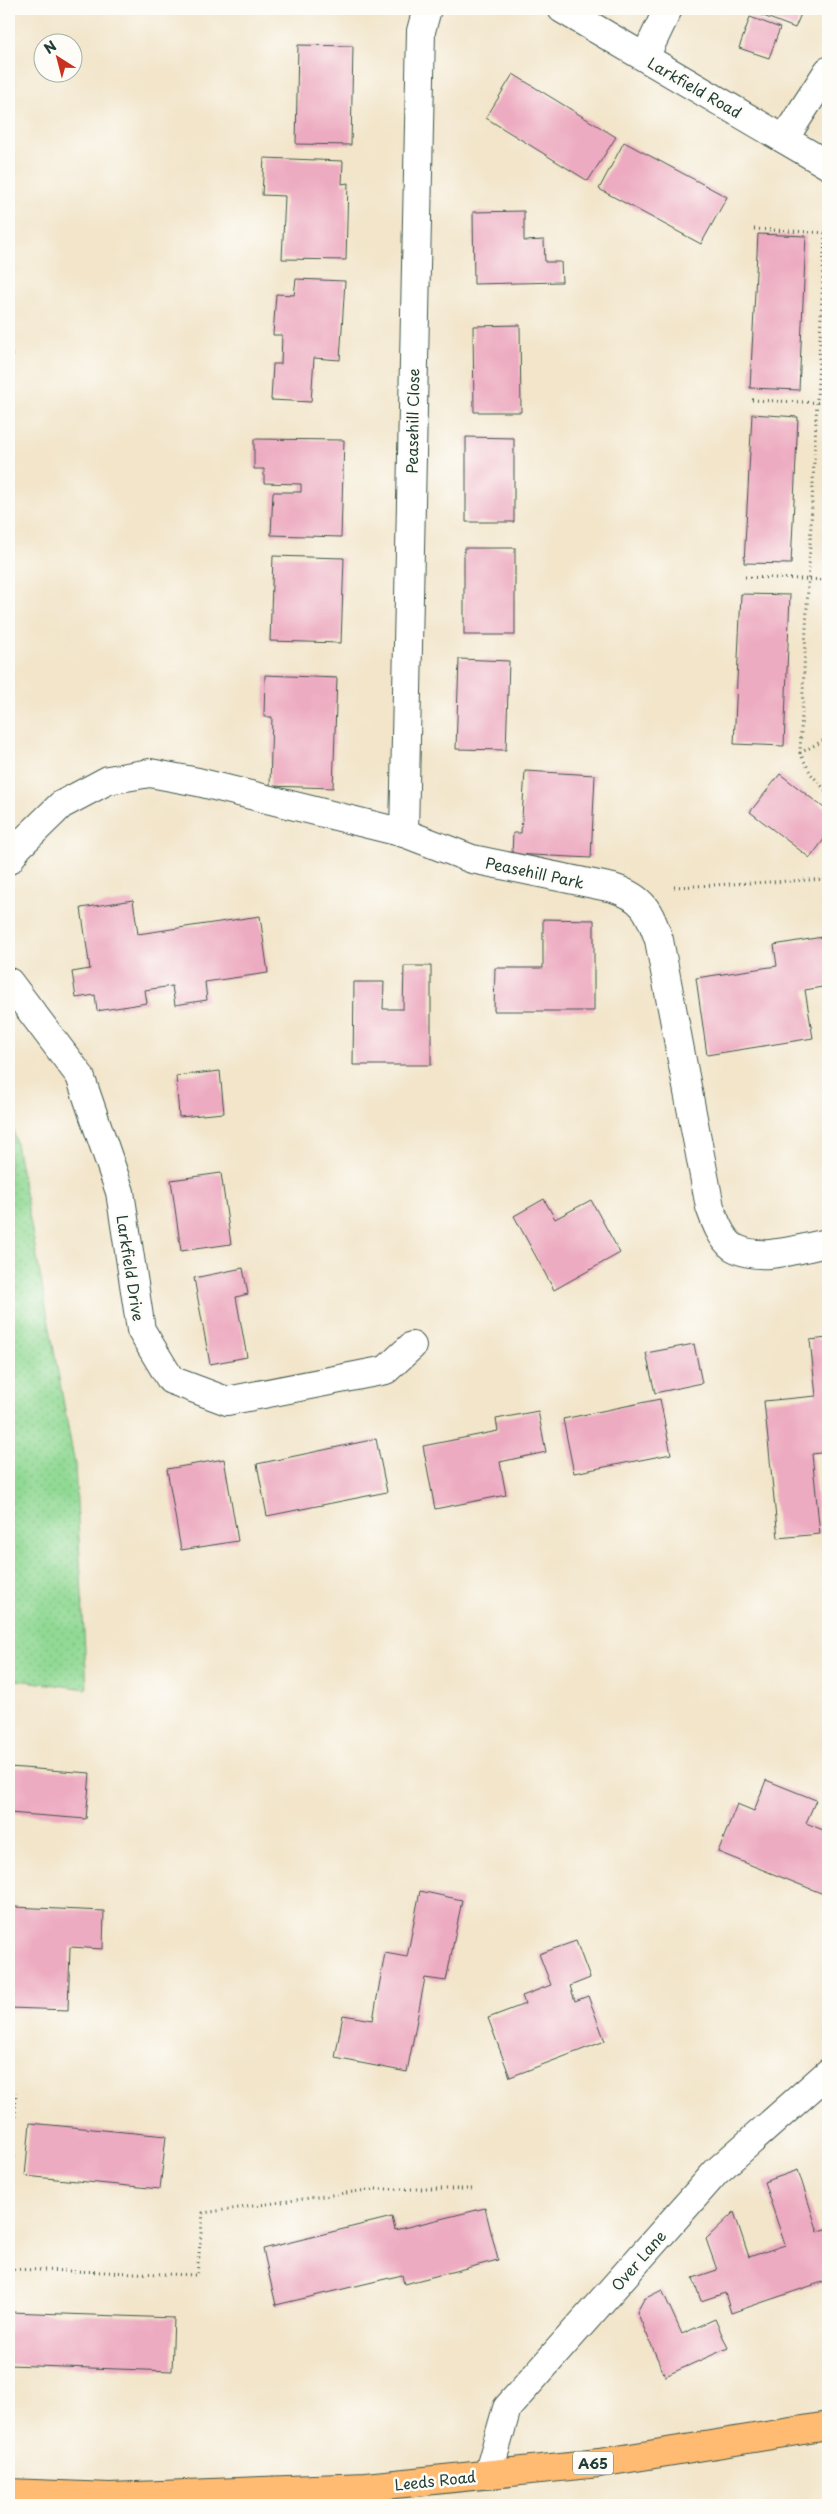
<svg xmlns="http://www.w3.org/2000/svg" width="837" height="2514" font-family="'Playpen Sans',sans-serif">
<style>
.grass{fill:url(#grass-dots);stroke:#588b64}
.building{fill:#edabc1}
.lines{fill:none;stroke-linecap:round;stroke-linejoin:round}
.minor-casing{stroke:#3f564a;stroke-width:30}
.tertiary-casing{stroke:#3f564a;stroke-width:30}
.primary-casing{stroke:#3f564a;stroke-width:30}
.path{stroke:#3f564a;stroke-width:3;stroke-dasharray:1 4;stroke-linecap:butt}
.minor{stroke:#fff;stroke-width:28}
.tertiary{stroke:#fff;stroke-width:28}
.primary{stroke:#ffbb71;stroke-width:28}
.labels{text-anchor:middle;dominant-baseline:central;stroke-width:5;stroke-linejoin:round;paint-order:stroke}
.shield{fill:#fdfcf7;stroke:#62766e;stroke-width:1}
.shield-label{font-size:14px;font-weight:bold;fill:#1f3d34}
.street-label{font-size:15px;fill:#1f3d34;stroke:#fdfcf7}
</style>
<defs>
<pattern id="grass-dots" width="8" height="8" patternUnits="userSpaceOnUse" patternTransform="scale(1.25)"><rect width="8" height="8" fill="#91d994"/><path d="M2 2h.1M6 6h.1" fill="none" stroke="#7dbb80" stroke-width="1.8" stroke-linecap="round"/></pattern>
</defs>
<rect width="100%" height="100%" fill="#fdfcf7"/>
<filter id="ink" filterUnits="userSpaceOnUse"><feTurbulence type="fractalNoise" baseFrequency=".02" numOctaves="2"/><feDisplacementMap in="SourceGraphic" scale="10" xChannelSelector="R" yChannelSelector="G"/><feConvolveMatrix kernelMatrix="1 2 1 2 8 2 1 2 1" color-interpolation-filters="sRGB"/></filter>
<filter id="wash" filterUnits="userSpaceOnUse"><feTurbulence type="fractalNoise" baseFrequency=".0096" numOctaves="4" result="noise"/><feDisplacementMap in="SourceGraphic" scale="20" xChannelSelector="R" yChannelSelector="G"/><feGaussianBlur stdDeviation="1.12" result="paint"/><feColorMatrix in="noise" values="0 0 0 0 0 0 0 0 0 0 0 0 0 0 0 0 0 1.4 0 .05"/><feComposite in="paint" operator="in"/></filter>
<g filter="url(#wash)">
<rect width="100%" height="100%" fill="#f2e5ca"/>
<path class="grass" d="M9 1105 75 1465 87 1689 9 1679Z"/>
<g id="blocks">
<g class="building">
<path d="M745 9H803L795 28Z"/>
<path d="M750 17 780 28 769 58 739 48Z"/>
<path d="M298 45 353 46 351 145 296 144Z"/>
<path d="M513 74 616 137 588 181 486 118Z"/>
<path d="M624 142 727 197 701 244 599 189Z"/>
<path d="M264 158 343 161 342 184 348 183 346 260 282 259 285 196 262 195Z"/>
<path d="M524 211V241L544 240 545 262H561L562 282 474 284 473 212Z"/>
<path d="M758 234 806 236 799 390 750 388Z"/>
<path d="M296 279 345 281 340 360 314 358 311 402 271 400 273 364H281L282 335H273L276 294 294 295Z"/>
<path d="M520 325 521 412H474L473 326Z"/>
<path d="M9 328 12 356H9Z"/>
<path d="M752 414 798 417 791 564 744 563Z"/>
<path d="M466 437 514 438V522H466Z"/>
<path d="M254 439 344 440 341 537 271 535 273 492H301V484L264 483V469H254Z"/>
<rect x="464" y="548" width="51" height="87"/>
<path d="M273 556 344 558 341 643 270 641Z"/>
<path d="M9 576 12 621H9Z"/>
<path d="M741 594 790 595 784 746 734 744Z"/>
<path d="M459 659 509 661 506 750 456 749Z"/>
<path d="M265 675 337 678 333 788 270 786 272 717H264Z"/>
<path d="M525 771 595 775 591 858 512 854 513 833H521Z"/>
<path d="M780 774 828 811V834L810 858 750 812Z"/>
<path d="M133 900 138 934 260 916 268 973 205 982 207 1000 175 1005 172 986 145 990 147 1003 97 1011 95 995 76 998 72 972 90 969 81 908Z"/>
<path d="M543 919 594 920V1011H494L495 968H543Z"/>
<path d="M828 936V986L805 990 813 1038 707 1055 696 978 777 966 774 945Z"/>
<path d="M404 966H431V1065H353L354 982H384L383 1009H403Z"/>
<path d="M220 1071 224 1113 179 1117 176 1076Z"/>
<path d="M221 1173 231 1244 181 1251 171 1180Z"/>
<path d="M544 1199 555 1219 591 1200 620 1253 554 1290 514 1216Z"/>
<path d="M243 1268 248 1294 236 1297 247 1357 210 1364 194 1278Z"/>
<path d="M828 1338V1452L812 1454 820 1534 778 1538 764 1401 816 1396 810 1340Z"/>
<path d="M694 1344 702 1383 655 1393 646 1353Z"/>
<path d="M660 1399 671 1454 574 1473 563 1419Z"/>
<path d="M538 1411 546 1452 500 1462 506 1495 435 1509 423 1446 498 1431 496 1419Z"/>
<path d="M376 1439 387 1492 267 1516 257 1464Z"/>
<path d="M224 1459 238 1541 181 1550 167 1469Z"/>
<path d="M9 1767 90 1773 86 1819 9 1813Z"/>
<path d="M766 1780 816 1800 806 1823 828 1832V1889L826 1895 718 1852 737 1804 754 1811Z"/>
<path d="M420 1891 462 1900 446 1981 425 1978 407 2072 335 2058 343 2015 373 2020 385 1953 407 1957Z"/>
<path d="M13 1907 104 1911 103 1949 70 1947 68 2010 9 2008Z"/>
<path d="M576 1941 590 1978 570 1986 575 2001 588 1996 605 2041 510 2077 488 2018 525 2004 522 1996 551 1985 539 1954Z"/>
<path d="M30 2123 166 2136 160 2189 25 2176Z"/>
<path d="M798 2170 818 2232 828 2228V2280L731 2313 725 2293 701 2301 693 2278 717 2270 706 2239 734 2212 749 2257 785 2245 764 2182Z"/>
<path d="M485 2208 498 2260 404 2284 402 2275 276 2305 263 2249 392 2217 395 2230Z"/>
<path d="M662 2290 682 2334 715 2319 728 2348 665 2376 637 2312 644 2299Z"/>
<path d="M9 2312 174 2318 172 2371 9 2365Z"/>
</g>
</g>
</g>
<g filter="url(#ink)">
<use href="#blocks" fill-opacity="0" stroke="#3f564a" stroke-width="1"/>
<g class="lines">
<defs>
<g id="minor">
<path d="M562 9 828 165"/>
<path d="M645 57 668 9"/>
<path d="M784 139 828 71"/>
<path d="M404 833 421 31 427 9"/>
<path d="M9 860 18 847 61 805 108 780 150 773 198 782 404 833 472 859 613 888C644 898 649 911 659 940L710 1207C715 1221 721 1238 733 1247 759 1263 801 1248 828 1243"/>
<path d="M9 982 80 1076 120 1192 141 1330 171 1380 227 1401 386 1370 412 1346"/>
</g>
<path id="tertiary" d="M488 2475 507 2408 716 2172 828 2073"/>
<path id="primary" d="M9 2493 110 2497 366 2487 599 2463 828 2426"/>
</defs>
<use href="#minor" class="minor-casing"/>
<use href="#tertiary" class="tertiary-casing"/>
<use href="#primary" class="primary-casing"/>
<g class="path">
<path d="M754 229 828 233"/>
<path d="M825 233 800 753 811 774 828 793"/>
<path d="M752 400 828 403"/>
<path d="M745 577 828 580"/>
<path d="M800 753 828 738"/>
<path d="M674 887 828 879"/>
<path d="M9 2247 16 2092"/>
<path d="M9 2269 197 2275 203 2213 374 2189H472"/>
</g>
<use href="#minor" class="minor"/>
<use href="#tertiary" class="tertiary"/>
<use href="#primary" class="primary"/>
</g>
</g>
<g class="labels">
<rect class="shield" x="573" y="2451.5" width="40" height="23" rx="4"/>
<g class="shield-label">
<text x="593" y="2463">A65</text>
</g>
<g class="street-label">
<text transform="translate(695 87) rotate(30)">Larkfield Road</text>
<text transform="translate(412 421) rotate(-89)">Peasehill Close</text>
<text transform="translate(535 872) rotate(12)">Peasehill Park</text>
<text transform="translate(131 1268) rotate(81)">Larkfield Drive</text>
<text transform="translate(638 2260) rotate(-49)">Over Lane</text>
<text transform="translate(435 2480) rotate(-6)">Leeds Road</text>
</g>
</g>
<rect width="837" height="2514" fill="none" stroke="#fdfcf7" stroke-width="30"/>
<g transform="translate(58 58) rotate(324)"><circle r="24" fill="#fdfcf7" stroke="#a4b0a9"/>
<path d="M0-4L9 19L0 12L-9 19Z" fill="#c8321e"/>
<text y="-8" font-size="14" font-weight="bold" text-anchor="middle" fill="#1f3d34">N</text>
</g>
</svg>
